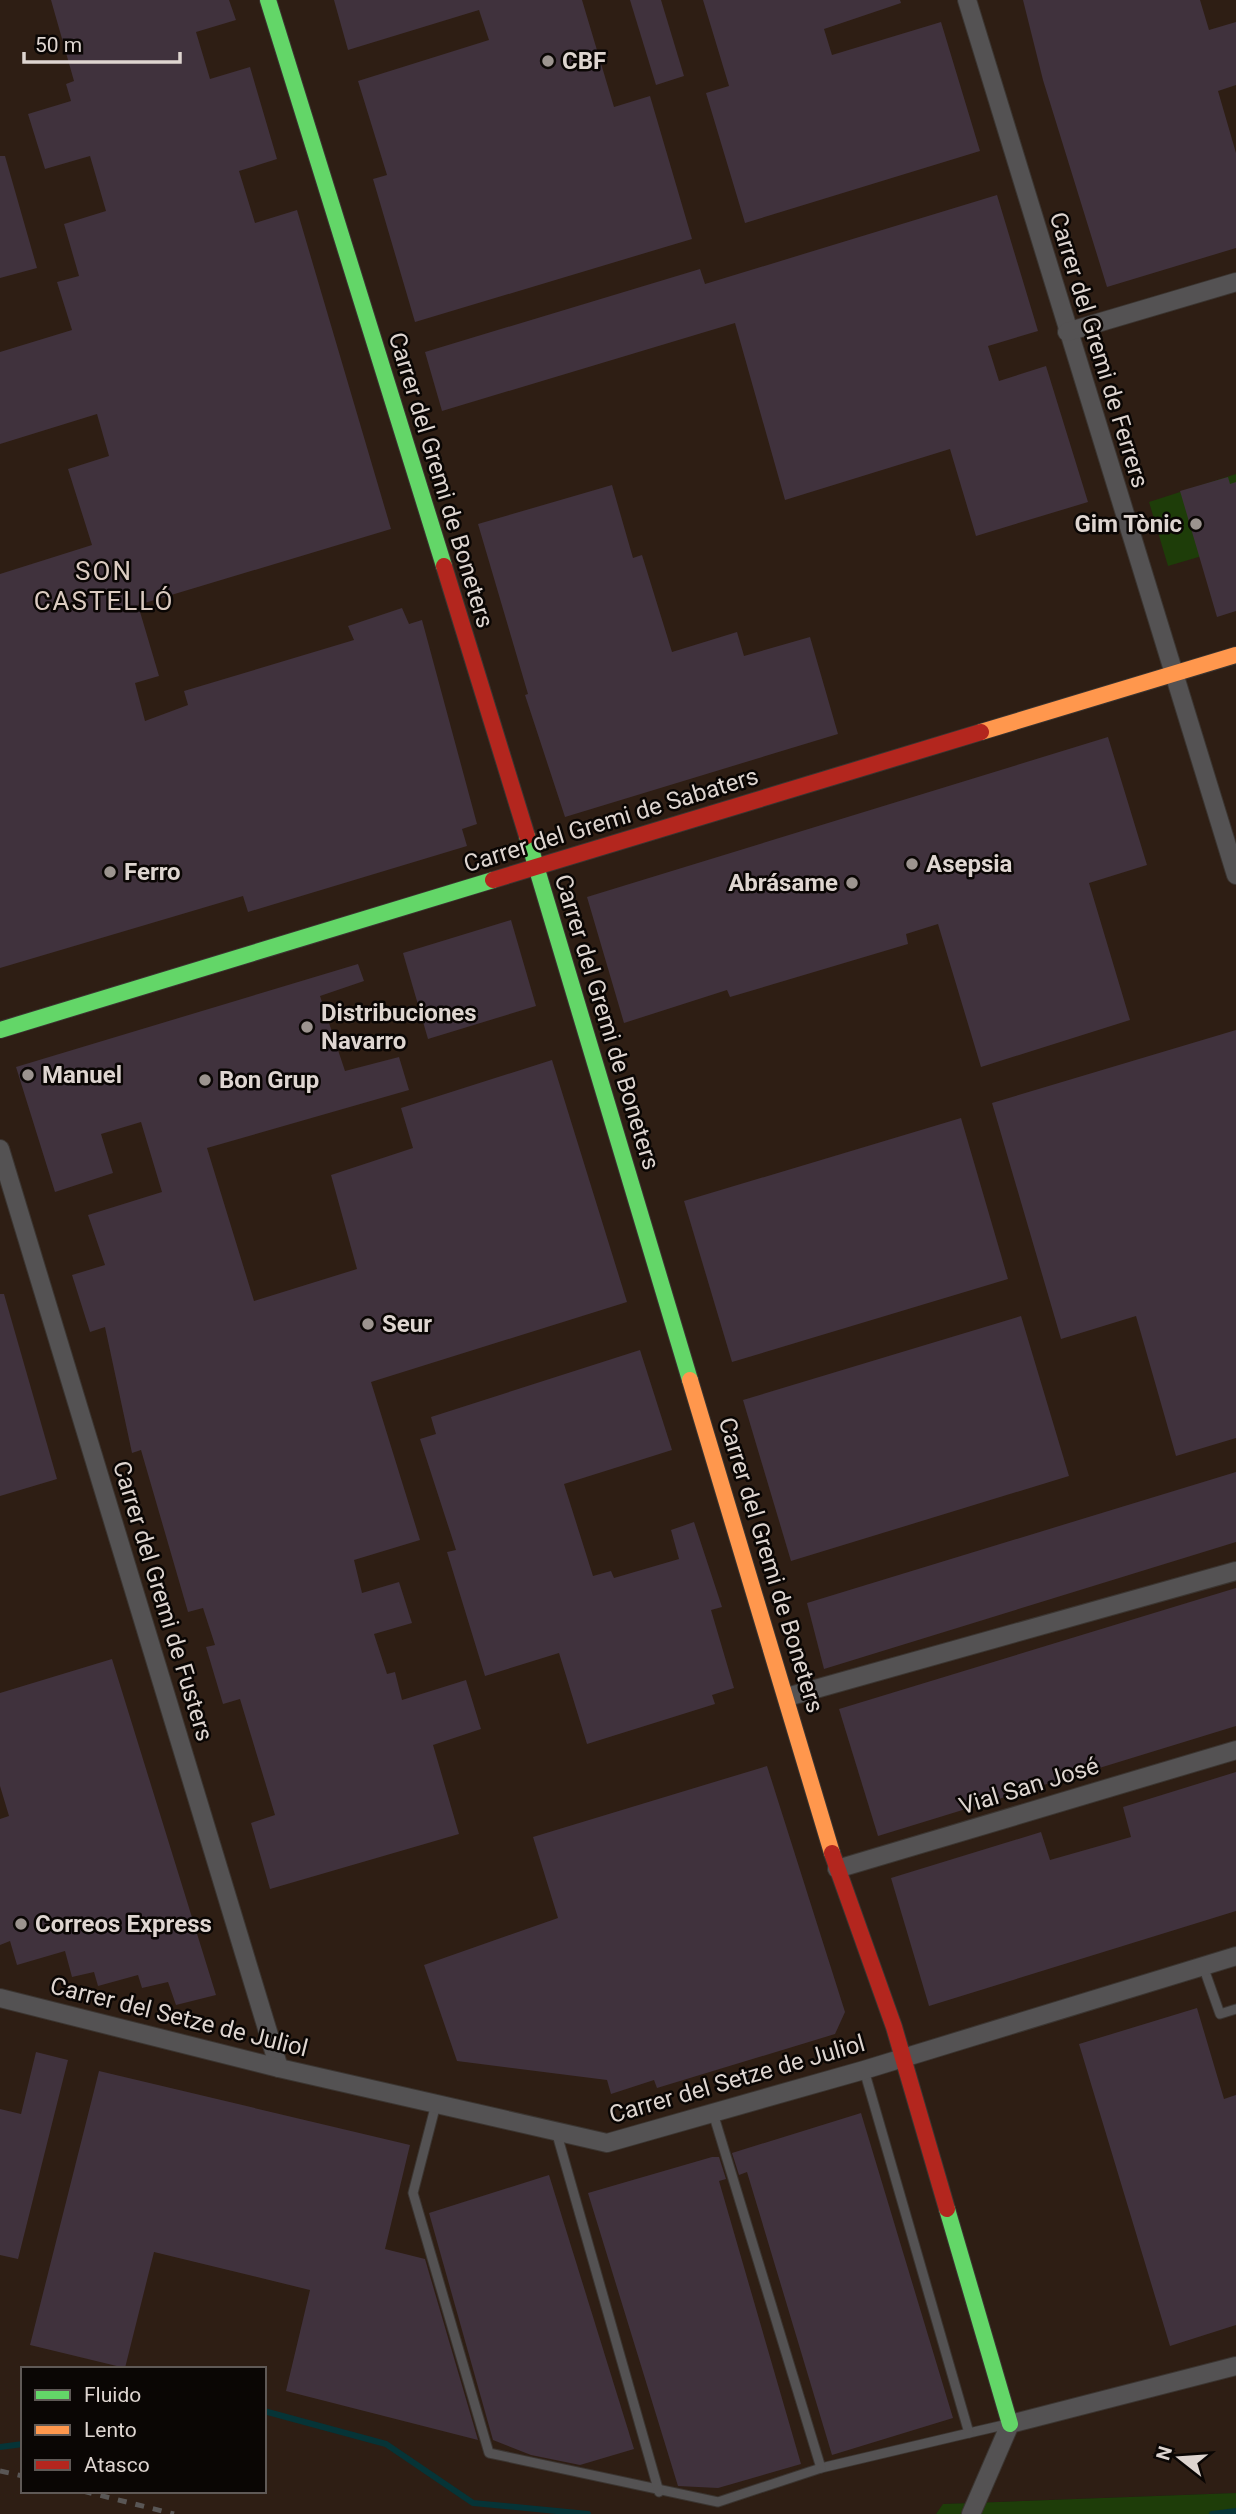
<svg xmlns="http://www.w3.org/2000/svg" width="1236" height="2514" font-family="Roboto,sans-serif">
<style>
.built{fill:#2e1e14;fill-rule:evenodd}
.green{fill:#1e3d09}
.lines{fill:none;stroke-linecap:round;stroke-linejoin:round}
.stream{stroke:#063437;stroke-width:6}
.building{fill:#40323d}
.lane-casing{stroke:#3b3531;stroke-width:11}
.street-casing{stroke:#3b3531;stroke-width:20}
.fast-casing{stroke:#3b3531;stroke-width:18}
.slow-casing{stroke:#3b3531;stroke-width:18}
.jam-casing{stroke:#3b3531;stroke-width:18}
.lane{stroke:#545253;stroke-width:9}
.street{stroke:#545253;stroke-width:18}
.fast{stroke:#63d668;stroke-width:16}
.slow{stroke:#ff974d;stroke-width:16}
.jam{stroke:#b3261e;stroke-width:16}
.rail{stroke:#595655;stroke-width:5;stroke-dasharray:9 9;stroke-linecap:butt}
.poi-dot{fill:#9c948f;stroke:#0a0604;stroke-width:2.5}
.labels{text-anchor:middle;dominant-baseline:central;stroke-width:5;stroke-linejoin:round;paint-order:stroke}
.poi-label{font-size:24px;font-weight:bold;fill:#ded5d0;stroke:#0a0604;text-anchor:start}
.street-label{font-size:24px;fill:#ded5d0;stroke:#0a0604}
.neighbourhood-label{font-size:26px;letter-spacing:2px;fill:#dbcbc1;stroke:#0a0604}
</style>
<rect width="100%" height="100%" fill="#211b16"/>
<path class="built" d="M0 0H1236V2493L944 2504 936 2514H0ZM23 2369H264V2491H23Z"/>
<g class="green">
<path d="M1236 474V546L1168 566 1149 502Z"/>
<path d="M1236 2493V2514H936L943 2504Z"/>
</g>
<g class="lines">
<g class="stream">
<path d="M264 2411 386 2444 473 2503 588 2514"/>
<path d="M0 2447 23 2444"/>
<path d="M1212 2514 1236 2511"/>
</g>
</g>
<g class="building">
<path d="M51 0H229L236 20 196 32 210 79 250 67 277 159 239 171 255 223 297 210 391 529 138 605 159 676 135 683 145 721 188 705 184 691 354 640 348 626 402 608 409 624 422 620 477 824 462 829 467 846 248 912 243 896 0 968V574L92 545 68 469 109 456 97 414 0 444V352L72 330 57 282 79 276 64 224 106 211 90 156 45 169 28 114 71 101 66 84 74 81Z"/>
<path d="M334 0H582L614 107 650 96 692 239 415 322 373 179 387 175 358 81 489 40 479 10 348 50Z"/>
<path d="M630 0H661L684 76 656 85Z"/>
<path d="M703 0H900L901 3 824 29 832 55 941 22 980 151 745 223 706 93 729 86Z"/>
<path d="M1023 0H1200L1209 30 1236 22V85L1218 91 1236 153V248L1107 287 1043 80Z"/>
<path d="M0 156H5L37 268 0 278Z"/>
<path d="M997 195 1038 331 988 346 999 381 1046 366 1088 502 976 536 950 449 785 500 735 323 442 411 425 352 700 269 705 284Z"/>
<path d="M1228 477 1230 484 1236 482V611L1217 617 1180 491Z"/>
<path d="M612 485 633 558 642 555 672 652 737 632 744 656 810 637 838 734 565 817 525 695 528 694 478 524Z"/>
<path d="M1108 737 1147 865 1089 883 1130 1020 981 1067 938 924 906 934 908 944 730 997 727 990 624 1023 587 897Z"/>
<path d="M511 920 536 1006 428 1039 403 953Z"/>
<path d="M358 964 364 981 320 996 345 1071 399 1057 409 1090 207 1148 254 1301 357 1269 331 1175 413 1148 401 1108 552 1060 627 1302 371 1382 420 1540 354 1560 362 1593 399 1582 412 1623 374 1634 387 1674 395 1672 402 1700 466 1680 481 1729 433 1745 459 1834 270 1889 251 1823 275 1815 240 1699 223 1704 206 1647 215 1645 203 1608 188 1612 141 1450 132 1453 105 1327 90 1332 72 1275 105 1265 88 1215 162 1192 141 1122 101 1134 113 1173 55 1192 16 1067Z"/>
<path d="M1236 1030V1438L1176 1456 1136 1316 1061 1339 992 1103Z"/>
<path d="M961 1118 1008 1279 732 1362 684 1201Z"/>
<path d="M0 1294H4L57 1479 0 1496Z"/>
<path d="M1021 1316 1069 1476 791 1561 743 1400Z"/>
<path d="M640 1350 672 1450 564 1484 593 1576 611 1571 614 1578 679 1559 671 1530 694 1522 722 1607 711 1610 734 1688 712 1695 715 1704 587 1744 559 1653 485 1676 447 1552 456 1550 420 1439 436 1434 431 1417Z"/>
<path d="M1236 1472V1542L824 1669 807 1603Z"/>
<path d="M1236 1588V1726L878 1836 839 1709Z"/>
<path d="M112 1659 216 1995 176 2005 168 1982 142 1988 138 1975 98 1986 94 1972 72 1977 65 1951 17 1965 10 1941 0 1945V1819L9 1816 0 1786V1693Z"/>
<path d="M767 1766 845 2012 835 2034 657 2088 654 2080 611 2094 607 2080 457 2061 424 1965 558 1918 533 1837Z"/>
<path d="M1236 1772V1911L929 2006 891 1878 1041 1832 1050 1860 1131 1837 1123 1807Z"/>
<path d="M1197 2008 1224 2099 1236 2095V2325L1170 2346 1079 2044Z"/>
<path d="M36 2052 68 2060 18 2259 0 2255V2109L21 2114Z"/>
<path d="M99 2071 410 2145 385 2249 425 2259 478 2440 286 2391 310 2290 154 2252 125 2368 30 2345Z"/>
<path d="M861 2113 953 2418 832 2455 747 2172 739 2175 732 2153Z"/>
<path d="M712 2157H719L726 2179 719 2181 801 2464 718 2488 678 2486 588 2193Z"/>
<path d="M549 2175 634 2449 580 2465 531 2455 493 2440 429 2213Z"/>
</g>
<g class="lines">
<defs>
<g id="lane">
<path d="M1203 1966 1220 2014 1236 2009"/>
<path d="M864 2070 969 2433 1008 2424"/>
<path d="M436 2104 413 2193 489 2453 718 2502 821 2468 969 2433"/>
<path d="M713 2113 821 2468"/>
<path d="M556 2131 659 2492"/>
</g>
<g id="street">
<path d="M967 0 1236 875"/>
<path d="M1067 332 1236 282"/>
<path d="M0 1149 279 2068"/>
<path d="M787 1697 1236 1571"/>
<path d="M837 1869 1236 1750"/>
<path d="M0 1998 279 2068 607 2143 864 2070 1236 1956"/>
<path d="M971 2514 1010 2424 1236 2366"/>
</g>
<g id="fast">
<path d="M268 0 444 566"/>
<path d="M527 836 690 1380"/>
<path d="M0 1030 493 880"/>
<path d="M947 2209 1010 2424"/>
</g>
<g id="slow">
<path d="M981 732 1236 655"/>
<path d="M690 1380 832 1853"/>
</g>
<g id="jam">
<path d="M444 566 527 836"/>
<path d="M493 880 981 732"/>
<path d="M832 1853 894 2027 947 2209"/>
</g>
</defs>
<use href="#lane" class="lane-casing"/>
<use href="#street" class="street-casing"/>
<use href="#fast" class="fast-casing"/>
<use href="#slow" class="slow-casing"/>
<use href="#jam" class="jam-casing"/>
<use href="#lane" class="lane"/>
<use href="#street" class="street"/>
<use href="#fast" class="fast"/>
<use href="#slow" class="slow"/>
<use href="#jam" class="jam"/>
<g class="rail">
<path d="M0 2471 23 2476"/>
<path d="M83 2491 174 2514"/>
</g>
</g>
<g class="poi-dot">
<circle cx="548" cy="61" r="7"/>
<circle cx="1196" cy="524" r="7"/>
<circle cx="912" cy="864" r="7"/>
<circle cx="110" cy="872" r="7"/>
<circle cx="852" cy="883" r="7"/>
<circle cx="307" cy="1027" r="7"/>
<circle cx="28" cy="1075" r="7"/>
<circle cx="205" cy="1080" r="7"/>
<circle cx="368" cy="1324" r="7"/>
<circle cx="21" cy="1924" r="7"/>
</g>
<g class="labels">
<g class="poi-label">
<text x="562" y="61">CBF</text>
<text x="1182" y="524" text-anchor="end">Gim Tònic</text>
<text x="926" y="864">Asepsia</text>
<text x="124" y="872">Ferro</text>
<text x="838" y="883" text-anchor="end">Abrásame</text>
<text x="321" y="1013">Distribuciones<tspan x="321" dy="28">Navarro</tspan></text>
<text x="42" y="1075">Manuel</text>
<text x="219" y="1080">Bon Grup</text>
<text x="382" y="1324">Seur</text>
<text x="35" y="1924">Correos Express</text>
</g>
<g class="street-label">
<text transform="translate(1099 350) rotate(73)">Carrer del Gremi de Ferrers</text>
<text transform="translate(441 480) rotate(73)">Carrer del Gremi de Boneters</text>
<text transform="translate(611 820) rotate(-17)">Carrer del Gremi de Sabaters</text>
<text transform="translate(607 1022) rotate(73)">Carrer del Gremi de Boneters</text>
<text transform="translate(771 1565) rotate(73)">Carrer del Gremi de Boneters</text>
<text transform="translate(163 1601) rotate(73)">Carrer del Gremi de Fusters</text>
<text transform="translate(1029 1786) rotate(-17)">Vial San José</text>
<text transform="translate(179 2017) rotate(14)">Carrer del Setze de Juliol</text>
<text transform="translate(737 2079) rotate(-16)">Carrer del Setze de Juliol</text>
</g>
<g class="neighbourhood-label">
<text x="104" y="571">SON<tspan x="104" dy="30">CASTELLÓ</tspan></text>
</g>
</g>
<rect x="21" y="2367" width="245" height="126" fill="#0a0604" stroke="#5f5956" stroke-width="2"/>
<rect x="35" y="2390" width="35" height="10" fill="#63d668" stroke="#5f5956" stroke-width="2"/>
<text x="84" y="2402" font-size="21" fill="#ded5d0">Fluido</text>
<rect x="35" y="2425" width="35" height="10" fill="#ff974d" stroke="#5f5956" stroke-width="2"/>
<text x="84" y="2437" font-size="21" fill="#ded5d0">Lento</text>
<rect x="35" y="2460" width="35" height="10" fill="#b3261e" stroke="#5f5956" stroke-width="2"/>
<text x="84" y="2472" font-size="21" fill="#ded5d0">Atasco</text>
<g transform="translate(1180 2458) rotate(287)" stroke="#0a0604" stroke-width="5" paint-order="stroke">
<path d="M0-5L12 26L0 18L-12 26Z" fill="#ded5d0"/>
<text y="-10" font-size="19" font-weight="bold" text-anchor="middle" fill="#ded5d0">N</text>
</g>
<path d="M24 52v10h156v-10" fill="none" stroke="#ded5d0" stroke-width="3.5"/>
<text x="35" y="52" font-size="21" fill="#ded5d0" stroke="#0a0604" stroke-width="5" paint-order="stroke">50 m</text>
</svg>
